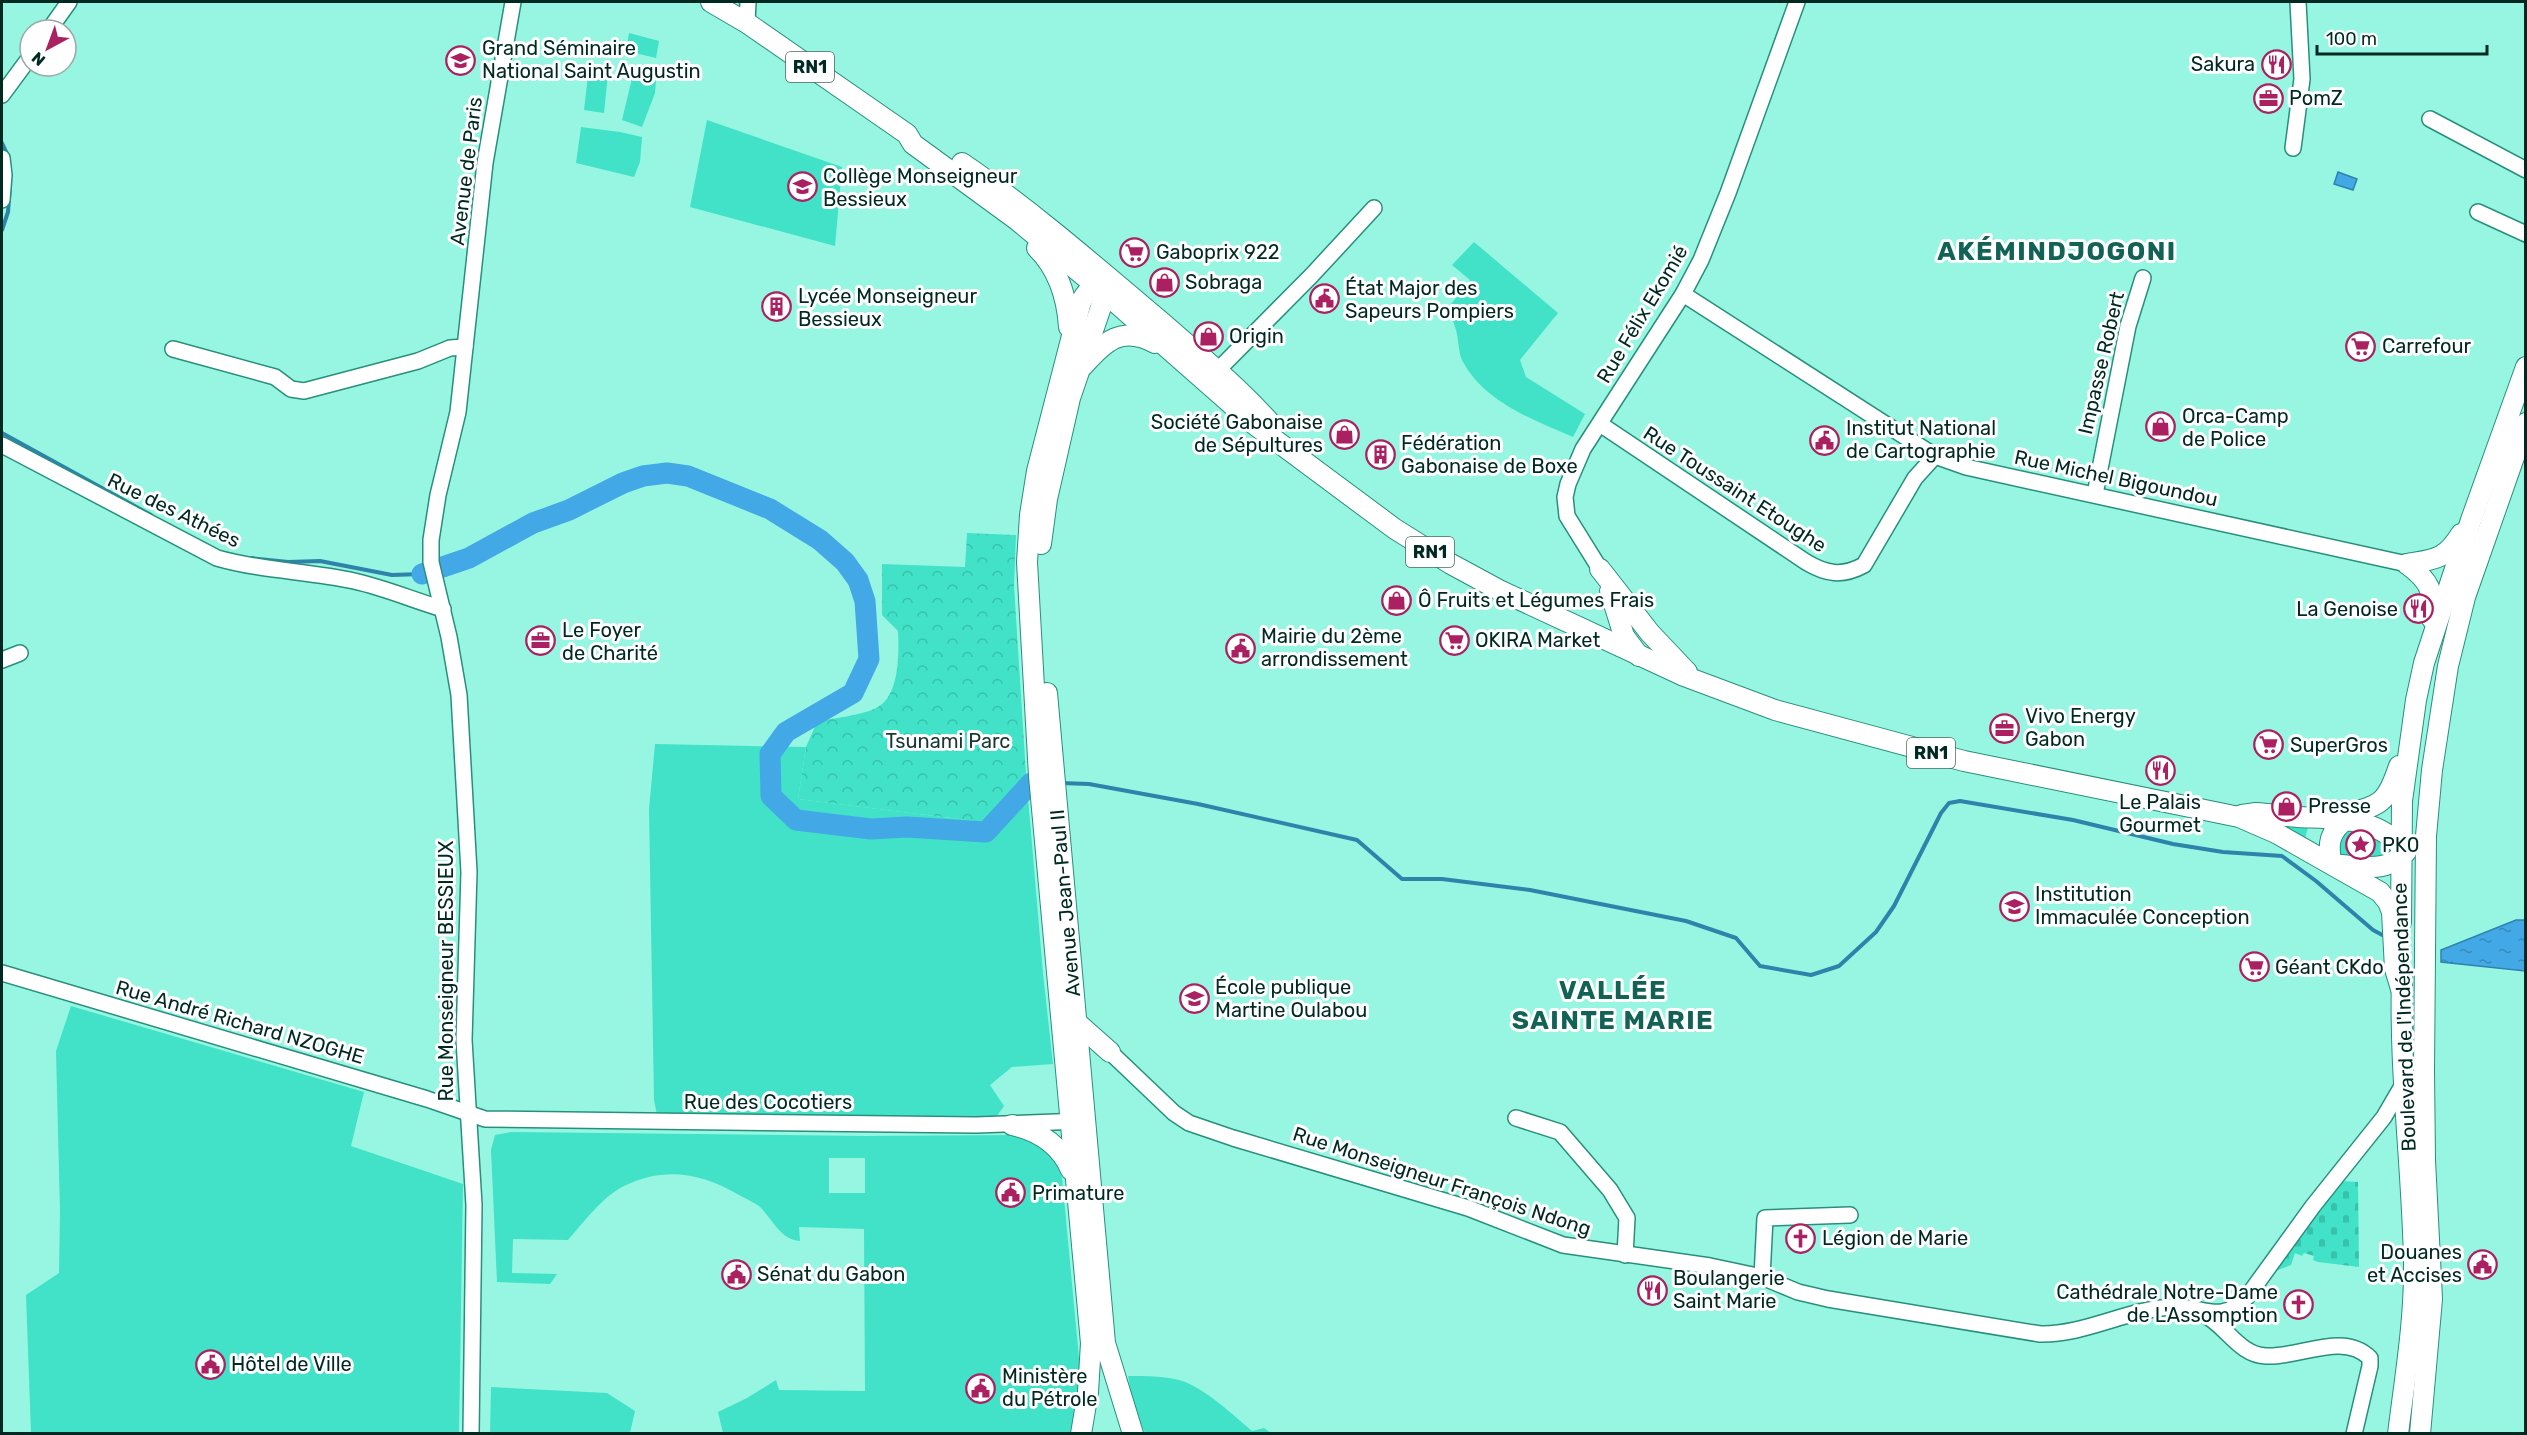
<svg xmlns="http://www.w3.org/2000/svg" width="2527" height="1435" font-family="Rubik,sans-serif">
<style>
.grass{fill:#41e2c7;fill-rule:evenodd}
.cemetery{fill:url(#cemetery-stones)}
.park{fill:url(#park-crowns)}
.water{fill:url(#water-ripples);stroke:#2e83ab;stroke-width:1.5}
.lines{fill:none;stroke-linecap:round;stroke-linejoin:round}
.stream{stroke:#2e83ab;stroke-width:4}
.river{stroke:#42a9e6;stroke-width:21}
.minor-casing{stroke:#288f7d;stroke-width:18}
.major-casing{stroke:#288f7d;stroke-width:22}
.minor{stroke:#fff;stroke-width:15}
.major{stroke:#fff;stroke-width:20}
.labels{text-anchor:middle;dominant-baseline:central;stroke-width:6;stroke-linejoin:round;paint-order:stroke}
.shield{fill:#fff;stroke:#4c6964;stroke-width:1.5}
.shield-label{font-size:18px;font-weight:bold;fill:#002922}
.poi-label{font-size:20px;fill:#002922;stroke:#fff;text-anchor:start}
.street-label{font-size:20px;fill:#002922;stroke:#fff}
.park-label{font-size:20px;fill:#193832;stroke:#fff}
.district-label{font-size:26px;font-weight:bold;letter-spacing:1.5px;fill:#126356;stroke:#fff}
</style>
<defs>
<pattern id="cemetery-stones" width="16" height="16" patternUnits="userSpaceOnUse" patternTransform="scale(1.5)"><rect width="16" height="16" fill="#41e2c7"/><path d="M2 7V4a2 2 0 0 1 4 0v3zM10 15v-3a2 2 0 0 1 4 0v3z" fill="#37c2ab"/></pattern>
<pattern id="park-crowns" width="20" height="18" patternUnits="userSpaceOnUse" patternTransform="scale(1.5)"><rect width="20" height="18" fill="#41e2c7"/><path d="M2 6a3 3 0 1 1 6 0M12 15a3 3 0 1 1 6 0" fill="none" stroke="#37c2ab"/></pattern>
<pattern id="water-ripples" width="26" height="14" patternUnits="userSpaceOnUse" patternTransform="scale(1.5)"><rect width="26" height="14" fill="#42a9e6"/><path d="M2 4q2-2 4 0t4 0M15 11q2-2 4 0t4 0" fill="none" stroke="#358aba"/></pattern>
</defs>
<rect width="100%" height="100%" fill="#97f6e2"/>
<g class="grass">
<path d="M629 33 659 41 656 58 626 51Z"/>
<path d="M589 67 608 74 604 113 584 110Z"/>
<path d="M633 74 656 81 655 93 642 127 622 120Z"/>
<path d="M707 120 842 167 835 246 690 207Z"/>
<path d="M581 127 620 132 642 137 640 162 634 177 576 163Z"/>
<path d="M1474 242 1558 313 1520 360 1526 377 1585 414 1573 437C1533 420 1485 402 1463 362 1458 353 1459 340 1456 330 1454 322 1450 315 1448 308L1470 280 1452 265Z"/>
<path d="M655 744 806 747 798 799 983 822 1026 774 1043 973 1053 1064 1012 1067 990 1085 1004 1106 997 1116 657 1115 654 1100 649 809Z"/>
<path d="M2267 822 2309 823 2304 843Z"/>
<path d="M2353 825 2395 849 2389 860H2348L2338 855 2335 841Z"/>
<path d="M71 1006 364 1092 351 1146 463 1184 459 1433H31L26 1295 59 1273 60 1212 56 1051Z"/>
<path d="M511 1132 864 1136 1026 1135 1058 1160 1062 1177 1080 1369 1073 1433H723L718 1412 747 1398 776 1380 779 1390 865 1391 864 1229 799 1227 800 1241C780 1240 772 1218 759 1206 753 1202 745 1198 739 1195 702 1173 665 1166 624 1186 602 1197 584 1222 568 1240L513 1239 512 1273 557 1274 550 1284 497 1282 491 1150 495 1135ZM829 1158H865V1193H829Z"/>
<path d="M1128 1376C1145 1376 1163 1376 1179 1380 1204 1387 1233 1415 1252 1431L1264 1428 1271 1433H1145L1133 1405Z"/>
<path d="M491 1387 607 1393 635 1411 630 1433H490Z"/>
</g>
<path class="cemetery" d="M2341 1181 2358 1182 2359 1267 2318 1262 2313 1260 2314 1256 2304 1253 2302 1256 2295 1253 2291 1265 2270 1273Z"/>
<path class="park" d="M967 533 1016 535 1014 586 1026 774 983 822 798 799 806 747 817 722C832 718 864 715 876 708 900 697 899 652 898 631L882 615V564L965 567Z"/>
<g class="water">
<path d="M2338 172 2357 179 2353 190 2334 184Z"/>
<path d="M2516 920H2525V971L2441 962V950Z"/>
</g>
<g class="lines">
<g class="stream">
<path d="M2 143 8 156"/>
<path d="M2 230 8 212 10 184"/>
<path d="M2 433 151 515"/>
<path d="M250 558 288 562 320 561 392 575 422 574"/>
<path d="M1060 783 1089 784 1198 804 1357 840 1402 879H1442L1530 890 1686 921 1736 938 1760 966 1811 975 1839 966 1876 932 1894 906 1941 813 1949 803 1960 801 2073 820 2173 844 2223 852 2282 856 2316 881 2373 930 2388 938"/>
</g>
<path class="river" d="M422 574 469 558 533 523 569 510 623 483 643 476 667 473 688 476 770 509 820 540 845 562 858 580 865 601 869 659 853 693 786 732 770 754 771 796 796 820 871 829 907 827 986 832 1031 783"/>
<defs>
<g id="minor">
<path d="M747 23 748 2"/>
<path d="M49 30 69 2"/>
<path d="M2 95 30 57"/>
<path d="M2430 119 2526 170"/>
<path d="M2293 148 2302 79 2298 2"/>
<path d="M2 158 4 175 2 200"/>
<path d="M2478 212 2526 234"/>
<path d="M1683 294 1935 456 1966 467 2407 564"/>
<path d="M173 349 275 377 291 389 304 391 418 361 450 348 465 347"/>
<path d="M1210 378 1312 275 1374 208"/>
<path d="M1600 424 1806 562C1826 574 1842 577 1864 565L1915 478 1935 456"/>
<path d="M2 445 217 558C262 571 309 571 354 581 385 588 413 600 443 609"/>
<path d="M2095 494 2128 326 2143 278"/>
<path d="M1600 569 1567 516 1565 497 1568 484 1583 449 1683 294 1701 260 1728 193 1797 2"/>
<path d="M2 660 20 653"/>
<path d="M2 973 427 1099 485 1119 976 1125 1081 1121"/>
<path d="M1110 1052 1174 1113 1189 1123 1233 1138 1468 1208 1563 1245 1710 1266 1762 1277 1798 1292 1828 1299 2040 1334C2085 1335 2127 1309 2173 1307 2206 1306 2219 1325 2247 1297L2313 1206 2384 1117 2405 1081"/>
<path d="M1516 1118 1560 1132 1610 1190 1627 1218 1625 1255"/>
<path d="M1762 1277 1765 1218 1850 1215"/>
<path d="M2201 1313C2226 1324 2238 1355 2266 1356 2300 1358 2343 1331 2370 1358V1366L2354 1434"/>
<path d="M471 1434 474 1205 464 1040 469 872 459 695 449 637 431 562V540L438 495 458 412 485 163 513 2"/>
</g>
<g id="major">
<path d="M711 2 747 23 907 134 913 144 1017 220 1114 301 1255 425 1395 529 1451 564 1499 590 1684 676 1775 710 1964 761 2239 817 2276 833 2380 892 2388 902 2392 912 2395 969 2401 989"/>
<path d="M962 163C1031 210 1095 266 1159 320 1198 354 1239 387 1273 426"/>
<path d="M1037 248C1059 270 1067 297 1069 327"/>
<path d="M1083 366C1105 341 1122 325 1155 343"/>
<path d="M1041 544 1047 499 1070 398 1103 301 1099 283"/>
<path d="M2407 564C2435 559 2445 560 2461 534"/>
<path d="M2407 564C2431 582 2433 590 2432 619"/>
<path d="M1600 569 1650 633 1687 672"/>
<path d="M1610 591 1624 636 1639 656"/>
<path d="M1047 693 1105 1343 1133 1434"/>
<path d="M2242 815 2256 813C2270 814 2284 816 2298 817 2337 819 2379 816 2406 852"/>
<path d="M2340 816C2380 805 2386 806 2399 766"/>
<path d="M2332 864C2327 844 2329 831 2348 818"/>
<path d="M2341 865C2366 867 2391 873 2406 849"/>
<path d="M2401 922 2402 801 2416 700 2424 663 2471 520 2526 367"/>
<path d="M1075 1021 1110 1052"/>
<path d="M1012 1125C1039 1131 1060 1144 1071 1170"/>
<path d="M1081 1434 1088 1392 1091 1343 1039 776 1027 562 1030 515 1037 471 1080 305C1084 293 1093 284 1106 285"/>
<path d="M2398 1434C2405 1377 2415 1319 2414 1261 2412 1166 2399 1071 2402 975"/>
<path d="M2420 1434 2432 1299 2425 1160 2424 1071 2426 836 2432 770 2448 666 2465 597 2526 423"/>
</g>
</defs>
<use href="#minor" class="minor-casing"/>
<use href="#major" class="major-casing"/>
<use href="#minor" class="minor"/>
<use href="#major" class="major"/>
</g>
<defs>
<symbol id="university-ring" viewBox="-11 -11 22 22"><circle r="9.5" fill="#fff" stroke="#ab2060" stroke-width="1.5"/><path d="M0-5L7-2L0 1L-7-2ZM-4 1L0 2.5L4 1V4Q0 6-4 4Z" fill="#ab2060"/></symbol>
<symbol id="restaurant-ring" viewBox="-11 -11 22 22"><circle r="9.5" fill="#fff" stroke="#ab2060" stroke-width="1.5"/><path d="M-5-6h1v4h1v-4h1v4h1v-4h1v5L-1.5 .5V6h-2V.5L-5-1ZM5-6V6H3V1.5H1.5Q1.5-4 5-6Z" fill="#ab2060"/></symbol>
<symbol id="office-ring" viewBox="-11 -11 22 22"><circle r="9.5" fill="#fff" stroke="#ab2060" stroke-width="1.5"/><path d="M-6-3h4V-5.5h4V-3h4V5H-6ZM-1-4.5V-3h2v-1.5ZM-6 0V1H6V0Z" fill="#ab2060"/></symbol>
<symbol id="school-ring" viewBox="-11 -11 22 22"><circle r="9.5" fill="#fff" stroke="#ab2060" stroke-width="1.5"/><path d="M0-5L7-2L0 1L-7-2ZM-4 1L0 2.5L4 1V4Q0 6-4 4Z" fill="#ab2060"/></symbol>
<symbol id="supermarket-ring" viewBox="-11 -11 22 22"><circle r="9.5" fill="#fff" stroke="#ab2060" stroke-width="1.5"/><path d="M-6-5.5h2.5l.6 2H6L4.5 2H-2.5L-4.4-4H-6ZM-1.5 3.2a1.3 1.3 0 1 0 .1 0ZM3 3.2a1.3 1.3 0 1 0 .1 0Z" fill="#ab2060"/></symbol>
<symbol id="shop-ring" viewBox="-11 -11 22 22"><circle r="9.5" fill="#fff" stroke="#ab2060" stroke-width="1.5"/><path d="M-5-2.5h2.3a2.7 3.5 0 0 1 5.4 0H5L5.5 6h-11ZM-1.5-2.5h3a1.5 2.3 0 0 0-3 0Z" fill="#ab2060"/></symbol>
<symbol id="civic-ring" viewBox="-11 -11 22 22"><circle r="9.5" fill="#fff" stroke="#ab2060" stroke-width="1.5"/><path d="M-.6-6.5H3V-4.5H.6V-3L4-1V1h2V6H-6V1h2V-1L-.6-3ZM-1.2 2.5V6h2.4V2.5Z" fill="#ab2060"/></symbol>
<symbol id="building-ring" viewBox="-11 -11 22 22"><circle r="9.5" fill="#fff" stroke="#ab2060" stroke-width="1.5"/><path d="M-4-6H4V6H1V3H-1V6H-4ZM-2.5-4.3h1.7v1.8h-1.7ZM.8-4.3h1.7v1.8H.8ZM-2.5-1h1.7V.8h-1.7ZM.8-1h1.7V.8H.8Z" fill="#ab2060"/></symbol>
<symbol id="sight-ring" viewBox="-11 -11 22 22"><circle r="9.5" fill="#fff" stroke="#ab2060" stroke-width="1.5"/><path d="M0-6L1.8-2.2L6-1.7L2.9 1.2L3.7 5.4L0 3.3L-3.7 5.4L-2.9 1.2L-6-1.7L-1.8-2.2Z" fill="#ab2060"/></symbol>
<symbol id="church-ring" viewBox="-11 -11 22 22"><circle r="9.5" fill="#fff" stroke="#ab2060" stroke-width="1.5"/><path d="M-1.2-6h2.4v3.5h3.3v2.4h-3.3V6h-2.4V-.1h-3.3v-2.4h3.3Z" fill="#ab2060"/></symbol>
</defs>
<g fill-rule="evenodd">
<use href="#university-ring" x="444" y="44" width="33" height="33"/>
<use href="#restaurant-ring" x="2260" y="48" width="33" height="33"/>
<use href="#office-ring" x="2252" y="82" width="33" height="33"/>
<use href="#school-ring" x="786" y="170" width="33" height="33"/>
<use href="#supermarket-ring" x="1118" y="236" width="33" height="33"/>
<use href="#shop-ring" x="1148" y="266" width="33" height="33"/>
<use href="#civic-ring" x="1308" y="282" width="33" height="33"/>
<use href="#building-ring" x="760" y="290" width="33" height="33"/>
<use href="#shop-ring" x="1192" y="320" width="33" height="33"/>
<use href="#supermarket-ring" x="2344" y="330" width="33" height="33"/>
<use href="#shop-ring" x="2144" y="410" width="33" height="33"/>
<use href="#shop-ring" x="1328" y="418" width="33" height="33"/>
<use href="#civic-ring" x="1808" y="424" width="33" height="33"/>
<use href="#building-ring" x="1364" y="438" width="33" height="33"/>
<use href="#shop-ring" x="1380" y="584" width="33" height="33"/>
<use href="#restaurant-ring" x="2402" y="592" width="33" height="33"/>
<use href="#supermarket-ring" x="1438" y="624" width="33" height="33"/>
<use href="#office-ring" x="524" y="624" width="33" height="33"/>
<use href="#civic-ring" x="1224" y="632" width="33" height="33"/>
<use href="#office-ring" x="1988" y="712" width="33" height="33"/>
<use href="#supermarket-ring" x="2252" y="728" width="33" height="33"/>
<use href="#restaurant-ring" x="2144" y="754" width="33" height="33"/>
<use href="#shop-ring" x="2270" y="790" width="33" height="33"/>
<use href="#sight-ring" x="2344" y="828" width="33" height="33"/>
<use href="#school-ring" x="1998" y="890" width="33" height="33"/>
<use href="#supermarket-ring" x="2238" y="950" width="33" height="33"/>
<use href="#school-ring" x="1178" y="982" width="33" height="33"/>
<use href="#civic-ring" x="994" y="1176" width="33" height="33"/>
<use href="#church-ring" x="1784" y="1222" width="33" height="33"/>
<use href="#civic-ring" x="2466" y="1248" width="33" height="33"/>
<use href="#civic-ring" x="720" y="1258" width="33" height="33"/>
<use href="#restaurant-ring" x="1636" y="1274" width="33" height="33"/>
<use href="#church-ring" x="2282" y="1288" width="33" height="33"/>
<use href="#civic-ring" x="194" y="1348" width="33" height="33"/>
<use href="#civic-ring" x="964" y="1372" width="33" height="33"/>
</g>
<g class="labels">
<g class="shield">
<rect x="786" y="52" width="48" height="30" rx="4.5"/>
<rect x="1406" y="537" width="48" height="30" rx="4.5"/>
<rect x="1907" y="738" width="48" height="30" rx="4.5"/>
</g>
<g class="shield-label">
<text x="810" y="67">RN1</text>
<text x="1430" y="552">RN1</text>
<text x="1931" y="753">RN1</text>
</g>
<g class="poi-label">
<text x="482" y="48">Grand Séminaire<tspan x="482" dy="23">National Saint Augustin</tspan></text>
<text x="2255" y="64" text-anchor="end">Sakura</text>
<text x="2289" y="98">PomZ</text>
<text x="823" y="176">Collège Monseigneur<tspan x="823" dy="23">Bessieux</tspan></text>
<text x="1156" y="252">Gaboprix 922</text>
<text x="1185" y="282">Sobraga</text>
<text x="1345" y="288">État Major des<tspan x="1345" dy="23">Sapeurs Pompiers</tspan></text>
<text x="798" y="296">Lycée Monseigneur<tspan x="798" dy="23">Bessieux</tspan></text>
<text x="1229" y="336">Origin</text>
<text x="2382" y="346">Carrefour</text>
<text x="2182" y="416">Orca-Camp<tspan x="2182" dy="23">de Police</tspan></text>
<text x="1323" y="422" text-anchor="end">Société Gabonaise<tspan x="1323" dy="23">de Sépultures</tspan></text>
<text x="1846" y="428">Institut National<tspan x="1846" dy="23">de Cartographie</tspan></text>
<text x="1401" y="443">Fédération<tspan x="1401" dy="23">Gabonaise de Boxe</tspan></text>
<text x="1418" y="600">Ô Fruits et Légumes Frais</text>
<text x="2398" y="609" text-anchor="end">La Genoise</text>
<text x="562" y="630">Le Foyer<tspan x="562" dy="23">de Charité</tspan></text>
<text x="1261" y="636">Mairie du 2ème<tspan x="1261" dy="23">arrondissement</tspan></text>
<text x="1475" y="640">OKIRA Market</text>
<text x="2025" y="716">Vivo Energy<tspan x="2025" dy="23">Gabon</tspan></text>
<text x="2290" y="745">SuperGros</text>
<text x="2160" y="802" text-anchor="middle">Le Palais<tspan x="2160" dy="23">Gourmet</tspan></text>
<text x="2308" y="806">Presse</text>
<text x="2382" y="845">PK0</text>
<text x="2035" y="894">Institution<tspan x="2035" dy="23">Immaculée Conception</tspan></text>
<text x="2275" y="967">Géant CKdo</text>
<text x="1215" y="987">École publique<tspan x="1215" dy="23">Martine Oulabou</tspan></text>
<text x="1032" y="1193">Primature</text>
<text x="1822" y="1238">Légion de Marie</text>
<text x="2462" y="1252" text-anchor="end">Douanes<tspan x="2462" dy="23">et Accises</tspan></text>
<text x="757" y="1274">Sénat du Gabon</text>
<text x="1673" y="1278">Boulangerie<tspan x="1673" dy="23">Saint Marie</tspan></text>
<text x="2278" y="1292" text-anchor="end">Cathédrale Notre-Dame<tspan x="2278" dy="23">de L'Assomption</tspan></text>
<text x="231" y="1364">Hôtel de Ville</text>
<text x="1002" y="1376">Ministère<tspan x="1002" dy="23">du Pétrole</tspan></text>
</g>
<g class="street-label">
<text transform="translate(466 171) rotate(-83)">Avenue de Paris</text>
<text transform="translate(1642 314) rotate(-59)">Rue Félix Ekomié</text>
<text transform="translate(2101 363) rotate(-77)">Impasse Robert</text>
<text transform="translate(2116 478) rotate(12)">Rue Michel Bigoundou</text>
<text transform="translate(1735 489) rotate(33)">Rue Toussaint Etoughe</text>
<text transform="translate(174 510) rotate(26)">Rue des Athées</text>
<text transform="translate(1065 903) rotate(-95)">Avenue Jean-Paul II</text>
<text transform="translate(446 971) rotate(-90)">Rue Monseigneur BESSIEUX</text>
<text transform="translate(2404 1017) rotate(-92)">Boulevard de l'Indépendance</text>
<text transform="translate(240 1022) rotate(16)">Rue André Richard NZOGHE</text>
<text x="768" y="1102">Rue des Cocotiers</text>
<text transform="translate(1442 1181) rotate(18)">Rue Monseigneur François Ndong</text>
</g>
<g class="park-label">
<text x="948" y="741">Tsunami Parc</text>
</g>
<g class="district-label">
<text x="2057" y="251">AKÉMINDJOGONI</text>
<text x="1613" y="990">VALLÉE<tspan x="1613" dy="30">SAINTE MARIE</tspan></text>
</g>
</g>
<rect width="2527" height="1435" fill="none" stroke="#002922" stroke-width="6"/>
<g transform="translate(48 48) rotate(221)"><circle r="28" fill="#ffffff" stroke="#99a9a7" stroke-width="1.5"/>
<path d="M0-4.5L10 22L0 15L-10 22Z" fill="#ab2060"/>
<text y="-9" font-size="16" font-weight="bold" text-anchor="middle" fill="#002922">N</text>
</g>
<path d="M2317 45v9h170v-9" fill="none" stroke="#002922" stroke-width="3"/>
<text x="2326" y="45" font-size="18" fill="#002922" stroke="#ffffff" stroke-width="4.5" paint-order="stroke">100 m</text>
</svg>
